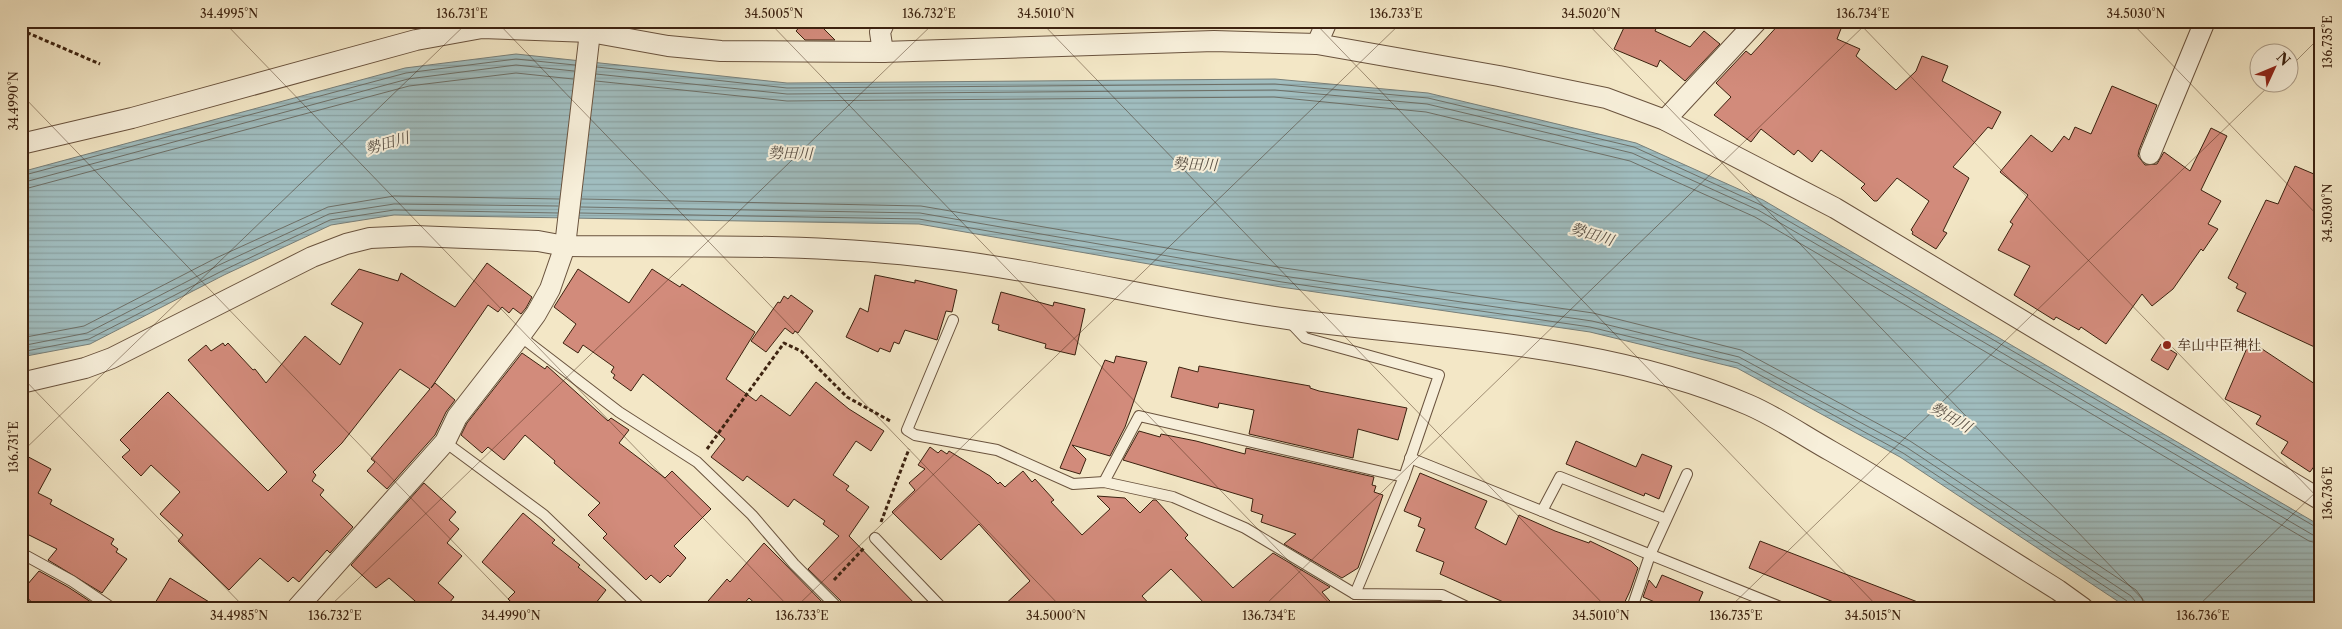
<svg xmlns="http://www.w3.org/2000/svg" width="2342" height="629" font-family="'Libre Caslon Text','Noto Serif JP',serif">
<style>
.water{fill:url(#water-rules);stroke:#787f79}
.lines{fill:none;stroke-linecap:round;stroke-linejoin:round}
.shore{stroke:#6e7068;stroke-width:1}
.building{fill:#d28b7b;stroke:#3c2210}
.service-casing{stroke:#6a533e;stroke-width:12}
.minor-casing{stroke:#6a533e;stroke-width:22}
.path{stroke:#3c2210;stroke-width:3;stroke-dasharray:4 2.5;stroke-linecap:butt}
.service{stroke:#f7efda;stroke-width:10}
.minor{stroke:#f7efda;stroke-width:20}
.ticks{fill:none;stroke:#3c2210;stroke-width:1;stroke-opacity:0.45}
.poi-dot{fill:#8f2418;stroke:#f7efda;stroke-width:2}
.labels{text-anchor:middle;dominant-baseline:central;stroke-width:4;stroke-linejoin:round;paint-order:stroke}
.poi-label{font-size:14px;fill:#3c2210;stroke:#f7efda;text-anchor:start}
.water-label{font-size:15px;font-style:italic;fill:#5a5045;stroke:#f7efda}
.neatline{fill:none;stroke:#3c2210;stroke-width:2}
.ticks-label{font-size:12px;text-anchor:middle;fill:#3c2210}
</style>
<defs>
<pattern id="water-rules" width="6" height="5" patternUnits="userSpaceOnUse" patternTransform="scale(1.25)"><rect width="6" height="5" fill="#a0bdbf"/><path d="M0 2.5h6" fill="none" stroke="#8ba2a3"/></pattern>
</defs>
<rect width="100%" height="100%" fill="#f3e7c6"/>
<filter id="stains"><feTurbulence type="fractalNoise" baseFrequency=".004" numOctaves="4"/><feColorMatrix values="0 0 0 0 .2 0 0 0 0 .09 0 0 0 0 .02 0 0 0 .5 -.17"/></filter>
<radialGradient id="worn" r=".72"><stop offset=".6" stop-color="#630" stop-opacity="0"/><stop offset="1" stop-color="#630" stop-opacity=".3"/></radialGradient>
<path class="water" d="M516 54 787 83 1275 79 1428 93 1636 143 1763 200 2321 526V608H2128L1900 457 1737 368 1590 332 1281 287 919 224 394 215 331 225 224 275 90 344 21 357V172L405 68Z"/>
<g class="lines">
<g class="shore">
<path d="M597 67 787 88 1275 84 1428 98 1634 147 1761 205 2321 530"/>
<path d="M596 74 787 94 1275 90 1427 104 1632 153 1758 210 2313 535 2321 536"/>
<path d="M596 81 787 101 1274 97 1426 112 1630 161 1755 217 2309 541 2321 544"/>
<path d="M21 176 406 73 516 59 575 65"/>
<path d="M21 183 408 79 516 65 574 71"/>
<path d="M21 190 409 86 516 73 573 79"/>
<path d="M582 199 921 206 1284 268 1593 313 1741 350 1910 441 2136 590 2142 598 2144 608"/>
<path d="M581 207 920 213 1283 276 1592 321 1739 357 1906 447 2131 596 2135 601 2136 608"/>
<path d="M580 213 919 219 1282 282 1590 327 1738 363 1903 453 2127 601 2130 608"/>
<path d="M21 338 84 326 216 258 328 207 394 196 559 199"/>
<path d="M21 346 87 333 219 265 329 214 394 204 558 206"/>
<path d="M21 352 89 339 222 271 330 220 394 210 558 213"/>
</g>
</g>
<g class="building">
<path d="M805 21H816L835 40H805L796 31Z"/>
<path d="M1627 21H1659L1655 31 1690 47 1704 31 1720 44 1685 81 1660 60 1657 67 1614 49Z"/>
<path d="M1782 21H1844L1837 39 1860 49 1856 56 1896 90 1916 71 1922 56 1948 66 1942 81 2001 112 1992 129 1988 127 1953 167 1969 178 1943 231 1947 233 1936 249 1912 234 1913 232 1911 230 1929 201 1897 178 1877 201H1874L1861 188 1865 184 1821 150 1812 162 1798 150 1794 155 1761 129 1751 142 1714 115 1731 97 1716 83 1746 51 1751 55Z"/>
<path d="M2112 86 2157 105 2139 150 2138 156 2145 165 2157 164 2164 152 2190 171 2211 128 2227 136 2201 190 2221 201 2208 224 2218 229 2203 251 2201 249 2173 289 2152 306 2142 294 2106 344 2081 327 2079 330 2056 317 2054 320 2014 295 2030 266 1998 250 2013 224 2010 222 2028 195 2000 172 2031 135 2052 152 2064 136 2069 140 2075 127 2091 134Z"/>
<path d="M2295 166 2321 177V350L2237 311 2246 293 2236 288 2238 284 2228 278 2266 200 2278 204Z"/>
<path d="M487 263 532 297 526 308 521 314 513 308 509 313 502 307 498 312 488 305 431 388 435 383 455 400 446 412 435 435 387 489 367 471 375 462 371 459 430 389 400 369 342 443 313 472 316 475 312 481 324 490 320 495 353 527 330 553 327 550 299 582 293 577 288 582 260 558 229 590 178 541 183 535 160 514 180 492 151 465 141 476 122 457 130 450 120 440 168 392 268 491 287 472 188 360 206 345 211 351 223 343 225 346 228 343 253 370 255 369 266 383 305 336 340 365 363 323 331 304 359 269 398 281 401 273 455 307Z"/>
<path d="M578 269 629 303 652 269 680 287 682 284 755 332 726 379 756 401 761 395 790 416 816 382 849 409 884 431 871 451 856 441 833 475 849 486 846 490 869 507 849 536 919 608H845L843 603 808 569 839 536 823 524 825 521 794 499 788 507 747 476 743 481 711 457 725 439 643 374 631 391 613 378 615 375 611 372 614 367 583 345 578 353 563 343 576 324 554 307Z"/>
<path d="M875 275 915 283V280L957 290 952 312 946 311 937 340 905 330 899 344 894 342 890 352 880 348 878 352 846 337 860 308 868 312Z"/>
<path d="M1001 292 1053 306 1054 302 1085 309 1075 355 1045 348 1046 344 998 330 999 325 992 323Z"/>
<path d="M791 295 813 311 798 333 795 331 793 334 785 328 766 352 751 341 778 302 780 303 784 296 788 299Z"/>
<path d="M2250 341 2321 388V457L2310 472 2281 453 2288 442 2256 424 2261 416 2225 399Z"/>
<path d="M2161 344 2177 354 2168 370 2151 360Z"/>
<path d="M522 353 545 369 547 366 608 421 611 418 629 430 619 443 665 478 672 471 711 509 674 546 686 558 670 577 668 575 660 583 651 575 646 580 603 538 607 534 588 515 600 503 554 463 555 461 525 435 504 460 488 447 482 453 461 435 467 423Z"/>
<path d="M1116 356 1147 362 1125 427 1110 456 1072 445 1086 459 1080 474 1060 468 1105 360 1114 363Z"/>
<path d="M1199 366 1310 386V388L1319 391 1407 408 1398 440 1358 429 1353 458 1249 434 1254 410 1219 403 1218 408 1171 397 1179 367 1198 372Z"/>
<path d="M1139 431 1160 437 1161 434 1196 441 1245 454 1246 448 1374 477 1372 485 1376 486 1374 492 1383 495 1358 568 1342 578 1284 544 1296 534 1261 522 1263 515 1251 511 1253 499 1123 460Z"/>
<path d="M1576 441 1636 467 1642 454 1672 466 1659 499 1645 493 1644 496 1566 464Z"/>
<path d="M930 447 938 453 941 450 947 454 949 451 990 476 998 484 1000 482 1005 487 1023 471 1032 482 1035 479 1054 500 1051 502 1082 535 1110 509 1097 496 1125 498 1140 513 1153 500H1156L1188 535 1185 538 1233 588 1273 553 1330 587 1322 592 1336 608H1209L1171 569 1142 596 1153 608H1001L1030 581 979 524 941 560 892 512 915 490 909 483 925 469 918 465Z"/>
<path d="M21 453 51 469 38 493 52 500 50 504 114 539 111 544 118 549 116 552 127 559 102 593 48 560 57 549 21 531Z"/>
<path d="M1420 473 1487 501 1475 528 1506 545 1519 515 1555 531 1589 543 1590 541 1631 561 1638 568 1630 591 1622 608H1517L1440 574 1444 562 1416 551 1425 529 1418 526 1421 518 1404 511Z"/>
<path d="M424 483 456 512 449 520 459 529 447 543 462 556 438 583 454 597 445 608H423L389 578 376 588 351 565Z"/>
<path d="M523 513 555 540 552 543 580 565 578 567 606 590 592 608H517L508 599 515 592 482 562Z"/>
<path d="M1760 541 1928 606 1927 608H1849L1831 601 1749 568Z"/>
<path d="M764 543 780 559 828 608H760L749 598 740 608H702L727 579 730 582Z"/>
<path d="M39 571 68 587 94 604 92 608H38L21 592Z"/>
<path d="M1662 575 1703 592 1696 608H1669L1643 597 1649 580 1656 588Z"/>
<path d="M170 578 219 608H152Z"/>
</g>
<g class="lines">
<defs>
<g id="service">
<path d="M953 320 907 430 915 435 997 450 1073 484 1104 482 1173 497 1245 528 1355 594 1442 595 1469 608"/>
<path d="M1289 321 1305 338 1439 375 1404 477 1355 594"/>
<path d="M520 336 619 412 697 462 752 515 794 564 838 608"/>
<path d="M445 442 544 515 641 608"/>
<path d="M1410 458 1783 608"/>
<path d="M1104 482 1139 416 1404 477"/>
<path d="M1542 511 1560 477 1666 519"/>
<path d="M875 538 942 608"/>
<path d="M21 553 72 581 112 608"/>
<path d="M1632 608 1650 555 1687 474"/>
</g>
<g id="minor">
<path d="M1317 44 1327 21"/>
<path d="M883 52 880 32 885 21"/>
<path d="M1665 120 1757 21"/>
<path d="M21 144 132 118 416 40 482 28 590 32 668 46 721 51 883 52 1214 41 1317 44 1499 76 1606 98 1665 120 1835 208 2321 500"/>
<path d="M2150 154 2205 21"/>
<path d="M21 383 85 368 112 358 312 257 346 244 370 238 415 236 538 241 565 246C682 247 800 243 917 256 1042 269 1164 302 1288 319 1439 339 1607 343 1749 405 1777 417 1804 436 1831 451 1908 495 1983 543 2058 590L2083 608"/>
<path d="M297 608 445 442 457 417 520 336 536 314 550 289 565 246 590 32 589 21"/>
</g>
</defs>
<use href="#service" class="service-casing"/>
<use href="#minor" class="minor-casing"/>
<g class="path">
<path d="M21 30 100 64"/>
<path d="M707 449 784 343 801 351 847 397 892 422"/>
<path d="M881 522 909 449"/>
<path d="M834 580 864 548"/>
</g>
<use href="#service" class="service"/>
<use href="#minor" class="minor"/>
</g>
<path class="ticks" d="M223 21 790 608M496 21 1062 608M768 21 1334 608M1040 21 1607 608M1313 21 1879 608M1585 21 2151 608M1857 21 2321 501M2130 21 2321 219M2290 67 2321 36M21 94 517 608M21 376 245 608M21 453 469 21M328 608 936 21M795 608 1403 21M1262 608 1869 21M1729 608 2273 82M2196 608 2321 487"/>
<circle class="poi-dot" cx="2167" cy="345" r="5"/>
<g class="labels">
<g class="poi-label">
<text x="2177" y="345">牟山中臣神社</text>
</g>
<g class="water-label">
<text transform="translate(387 143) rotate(-16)">勢田川</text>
<text transform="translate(790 153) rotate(1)">勢田川</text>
<text transform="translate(1195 164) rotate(2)">勢田川</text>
<text transform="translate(1592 234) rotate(17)">勢田川</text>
<text transform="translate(1951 417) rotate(30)">勢田川</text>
</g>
</g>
<rect width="2342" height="629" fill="none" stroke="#f3e7c6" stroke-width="55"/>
<g transform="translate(2274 68) rotate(46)"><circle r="24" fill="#f7efda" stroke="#ac9d89"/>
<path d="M0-4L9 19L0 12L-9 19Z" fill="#8f2418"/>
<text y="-8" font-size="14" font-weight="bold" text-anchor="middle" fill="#3c2210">N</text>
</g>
<rect x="28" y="28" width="2286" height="574" class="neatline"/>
<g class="ticks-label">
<text x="229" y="18">34.4995°N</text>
<text x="462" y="18">136.731°E</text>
<text x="774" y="18">34.5005°N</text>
<text x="929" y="18">136.732°E</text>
<text x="1046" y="18">34.5010°N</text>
<text x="1396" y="18">136.733°E</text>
<text x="1591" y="18">34.5020°N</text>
<text x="1863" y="18">136.734°E</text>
<text x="2136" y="18">34.5030°N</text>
<text transform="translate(2328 42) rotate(-90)" y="4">136.735°E</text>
<text transform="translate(14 101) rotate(-90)" y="4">34.4990°N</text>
<text transform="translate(2328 213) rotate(-90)" y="4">34.5030°N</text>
<text transform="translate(14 447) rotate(-90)" y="4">136.731°E</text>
<text transform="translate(2328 493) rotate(-90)" y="4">136.736°E</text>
<text x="239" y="620">34.4985°N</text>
<text x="335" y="620">136.732°E</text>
<text x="511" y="620">34.4990°N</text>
<text x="802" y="620">136.733°E</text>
<text x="1056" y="620">34.5000°N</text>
<text x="1269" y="620">136.734°E</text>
<text x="1601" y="620">34.5010°N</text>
<text x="1736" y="620">136.735°E</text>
<text x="1873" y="620">34.5015°N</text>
<text x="2203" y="620">136.736°E</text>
</g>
<rect width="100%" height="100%" filter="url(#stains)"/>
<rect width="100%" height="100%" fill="url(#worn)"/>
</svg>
